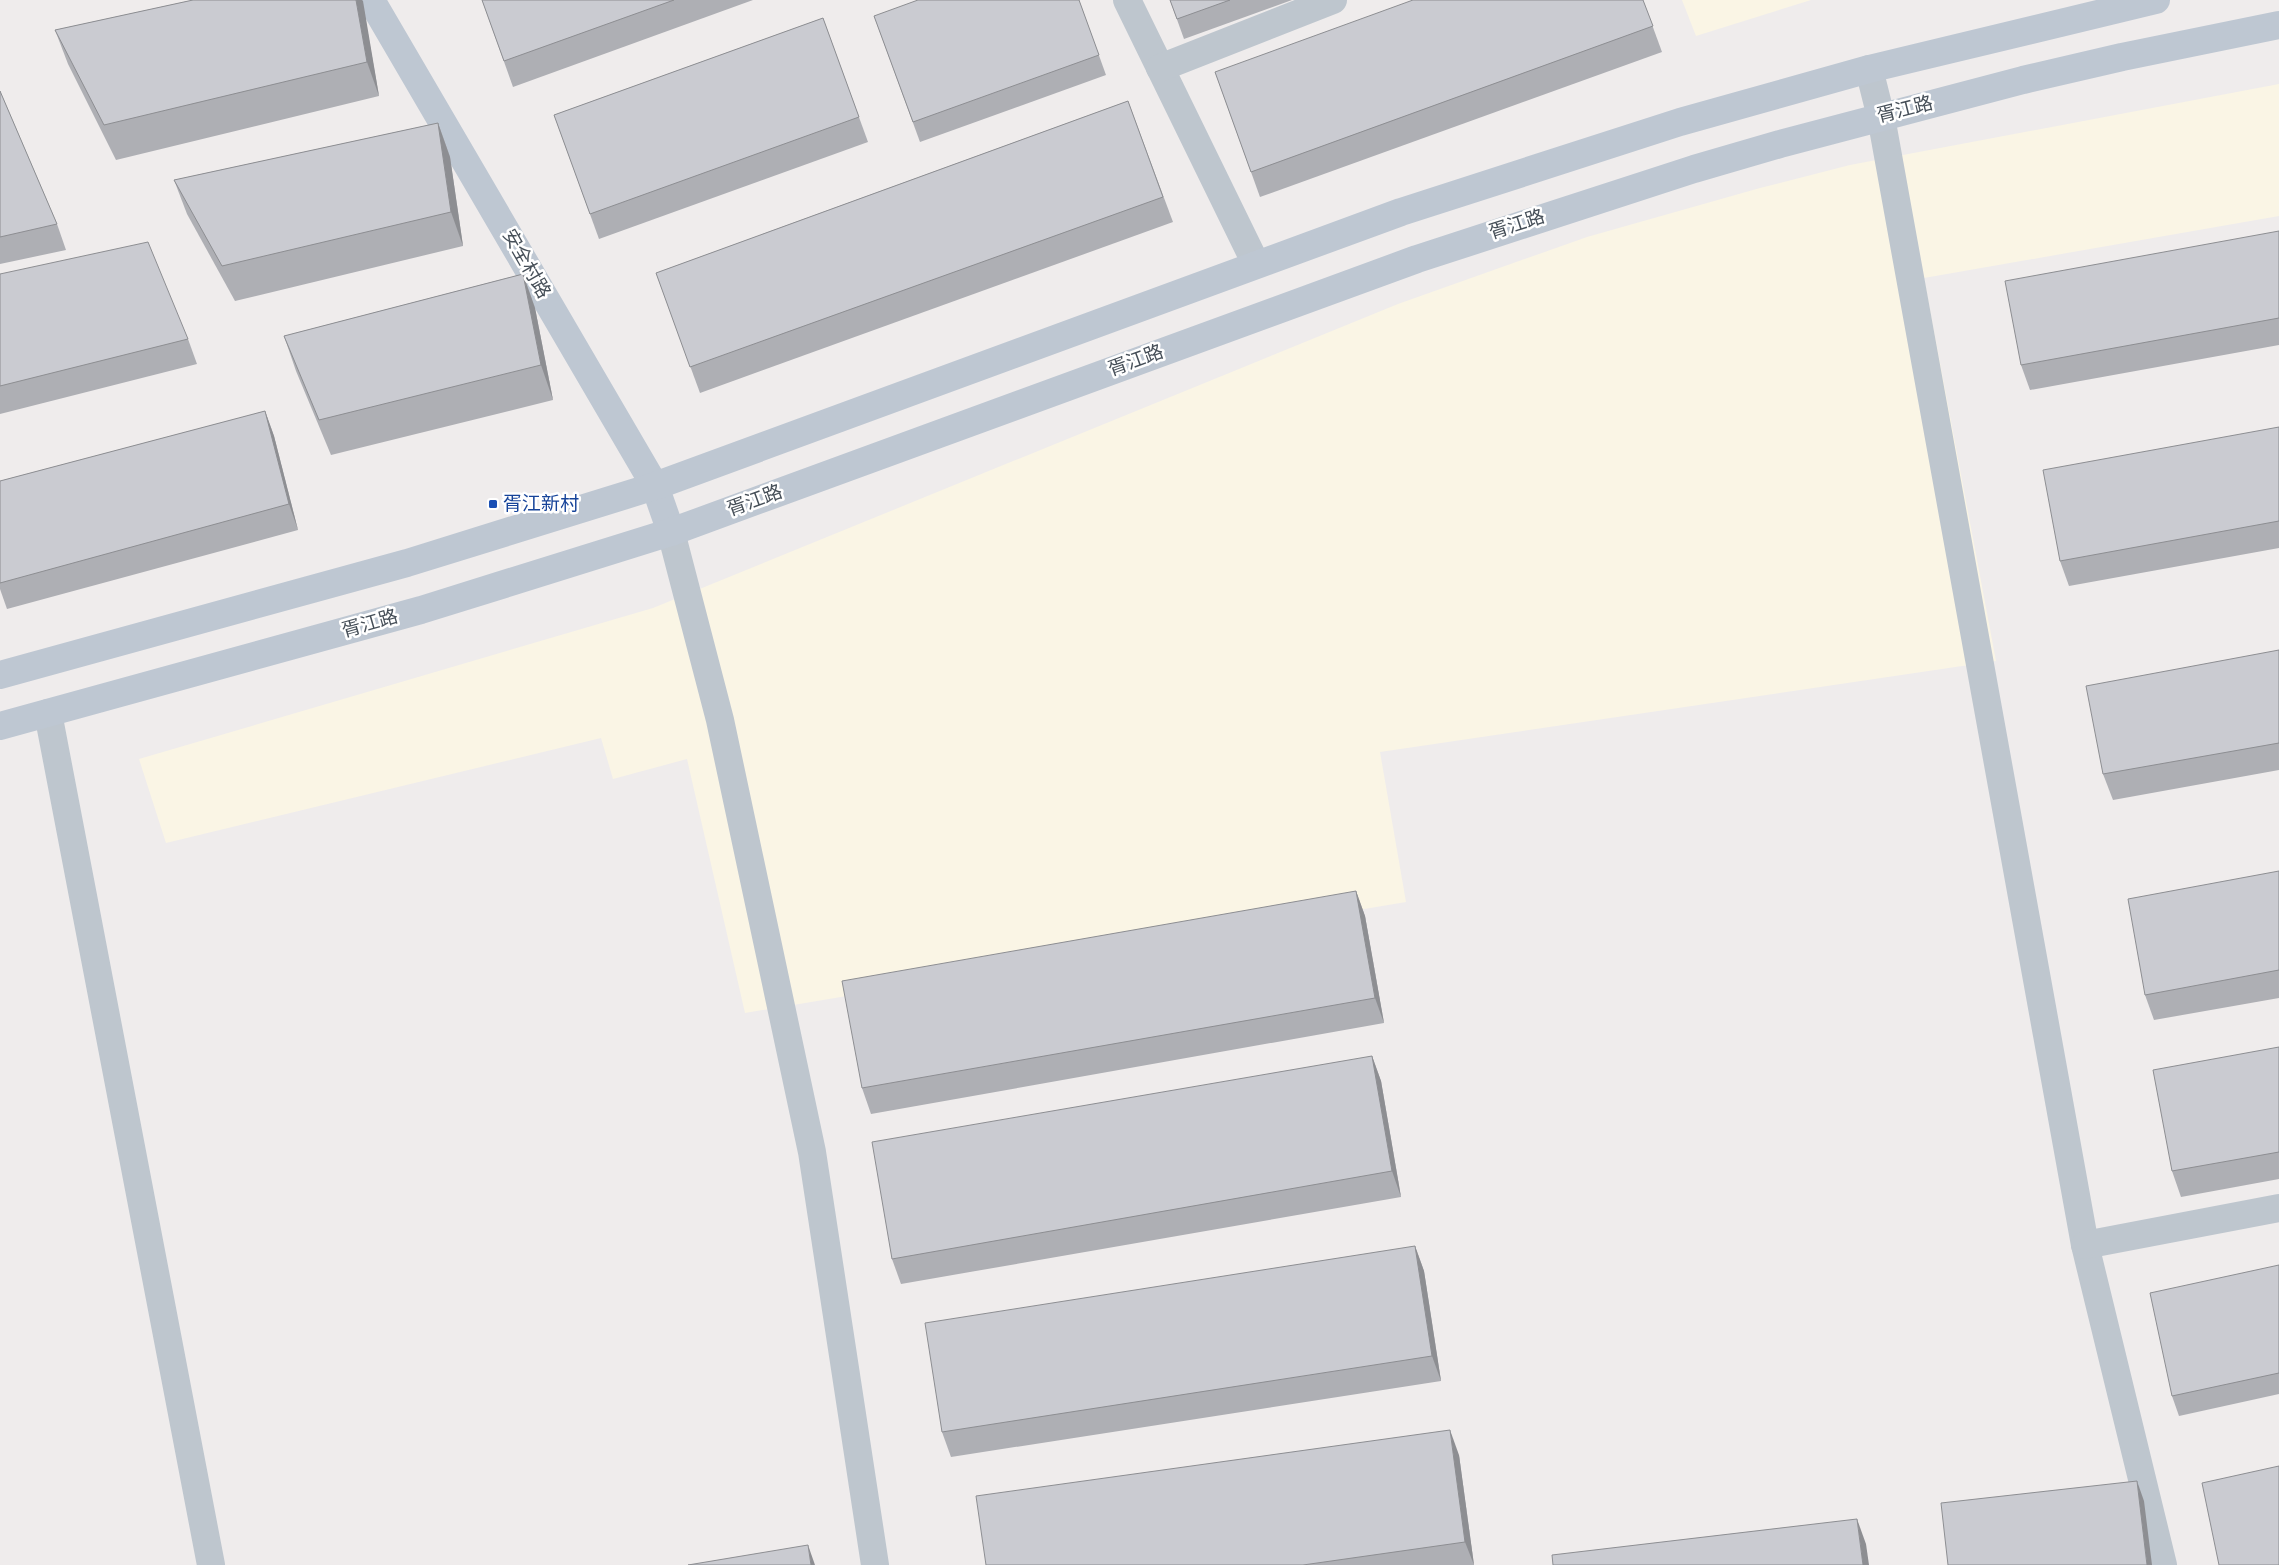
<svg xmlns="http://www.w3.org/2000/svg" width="2279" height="1565" font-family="'Alegreya Sans','Noto Sans SC',sans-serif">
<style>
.commercial{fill:#faf5e5}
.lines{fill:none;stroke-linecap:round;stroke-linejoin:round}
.street{stroke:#bec6ce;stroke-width:28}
.secondary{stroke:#bec7d2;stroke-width:28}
.wall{fill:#aeafb4}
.shaded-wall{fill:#8d8e92}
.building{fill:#cacbd1;stroke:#8d8e92}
.transit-dot{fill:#1a4fb4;stroke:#fff;stroke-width:2}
.labels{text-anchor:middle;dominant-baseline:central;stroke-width:5;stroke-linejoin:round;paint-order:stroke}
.street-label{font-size:19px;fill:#464f58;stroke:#fff}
.transit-label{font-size:19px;fill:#164399;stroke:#fff;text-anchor:start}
</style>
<rect width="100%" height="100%" fill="#efecec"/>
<g class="commercial">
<path d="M1682 0H1811L1696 36Z"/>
<path d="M2279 84V216L1924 278 1996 661 1380 752 1406 902 745 1013 687 759 613 779 601 738 166 843 139 759 653 608 1398 304 1587 237 1760 188 1850 165Z"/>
</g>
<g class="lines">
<g class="street">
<path d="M1127 0 1256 264"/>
<path d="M1160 68 1333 0"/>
<path d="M1869 69 1881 117 2085 1245 2163 1565"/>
<path d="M671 532 720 720 812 1152 875 1565"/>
<path d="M48 713 211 1565"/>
<path d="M2085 1245 2279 1208"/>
</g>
<g class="secondary">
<path d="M371 0 655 486 671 532"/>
<path d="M0 675 407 563 655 486 1401 212 1680 122 1869 69 2156 0"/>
<path d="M0 726 421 610 671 532 1417 259 1694 169 1780 144 2023 80 2122 57 2279 25"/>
</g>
</g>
<g class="wall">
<path d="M193 0H362L379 96 116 160 68 64 55 30Z"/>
<path d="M482 0H753L513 87Z"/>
<path d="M1079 0 1106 75 920 142 874 16Z"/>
<path d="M1170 0H1292L1184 39Z"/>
<path d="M1643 0 1662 52 1260 197 1215 72Z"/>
<path d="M823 18 868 142 599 239 554 115Z"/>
<path d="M0 91 57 224 66 250 0 264Z"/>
<path d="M1128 101 1173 222 700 393 656 273Z"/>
<path d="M438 123 450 157 463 246 235 301 187 214 174 180Z"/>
<path d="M2279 231V345L2030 390 2021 365Z"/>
<path d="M0 274 188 339 197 364 0 414Z"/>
<path d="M523 274 535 308 553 400 331 455 296 371 284 336Z"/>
<path d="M265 411 274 436 298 530 7 609 0 589V481Z"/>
<path d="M2279 427V548L2069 586 2060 561Z"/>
<path d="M2279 650V770L2113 800 2103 774Z"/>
<path d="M2279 871V998L2154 1020 2145 995Z"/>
<path d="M1356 891 1365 916 1384 1023 871 1114 862 1088Z"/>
<path d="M2279 1047V1179L2181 1197 2172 1171Z"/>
<path d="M1372 1056 1381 1081 1401 1197 901 1284 892 1259Z"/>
<path d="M1415 1246 1424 1271 1441 1381 951 1457 942 1432Z"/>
<path d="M2279 1265V1394L2179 1416 2172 1396Z"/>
<path d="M1459 1455 1474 1565H986Z"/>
</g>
<g class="shaded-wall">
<path d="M356 0H362L363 1 379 96 367 62Z"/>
<path d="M438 123 450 157 463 246 451 212Z"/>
<path d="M523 274 535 308 553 400 541 365Z"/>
<path d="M265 411 274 436 298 530 289 504Z"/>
<path d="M1356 891 1365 916 1384 1023 1375 998Z"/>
<path d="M1372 1056 1381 1081 1401 1197 1392 1171Z"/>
<path d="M1415 1246 1424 1271 1441 1381 1432 1356Z"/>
<path d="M1450 1430 1459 1455 1474 1565 1465 1542Z"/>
<path d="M2137 1481 2144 1501 2152 1565H2147Z"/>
<path d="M1857 1519 1866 1544 1869 1565H1863Z"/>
<path d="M808 1545 815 1565H811Z"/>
</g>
<g class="building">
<path d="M193 0H356L367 62 104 125 55 30Z"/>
<path d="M482 0H674L504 61Z"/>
<path d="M918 0H1079L1099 55 913 122 874 16Z"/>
<path d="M1170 0H1230L1177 19Z"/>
<path d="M1413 0H1643L1653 26 1251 172 1215 72Z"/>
<path d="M823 18 859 117 590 214 554 115Z"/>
<path d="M0 91 57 224 0 237Z"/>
<path d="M1128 101 1163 197 690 367 656 273Z"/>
<path d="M438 123 451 212 222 266 174 180Z"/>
<path d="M2279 231V318L2021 365 2005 281Z"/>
<path d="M148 242 188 339 0 386V274Z"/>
<path d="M523 274 541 365 319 420 284 336Z"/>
<path d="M265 411 289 504 0 583V481Z"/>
<path d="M2279 427V521L2060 561 2043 470Z"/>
<path d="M2279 650V743L2103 774 2086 686Z"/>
<path d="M2279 871V970L2145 995 2128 899Z"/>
<path d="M1356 891 1375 998 862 1088 842 981Z"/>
<path d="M2279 1047V1152L2172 1171 2153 1070Z"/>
<path d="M1372 1056 1392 1171 892 1259 872 1142Z"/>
<path d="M1415 1246 1432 1356 942 1432 925 1323Z"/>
<path d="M2279 1265V1373L2172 1396 2150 1293Z"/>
<path d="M1450 1430 1465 1542 1303 1565H986L976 1496Z"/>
<path d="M2279 1466V1565H2219L2202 1483Z"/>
<path d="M2137 1481 2147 1565H1948L1941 1503Z"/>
<path d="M1857 1519 1863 1565H1553L1552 1555Z"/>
<path d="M808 1545 811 1565H688Z"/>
</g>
<rect class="transit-dot" x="488" y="499" width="10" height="10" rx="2.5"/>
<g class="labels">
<g class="street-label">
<text transform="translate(1905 110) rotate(-14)">胥江路</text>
<text transform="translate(1517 225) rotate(-18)">胥江路</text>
<text transform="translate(526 264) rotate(60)">安全村路</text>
<text transform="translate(1136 361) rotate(-20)">胥江路</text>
<text transform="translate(755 501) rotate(-20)">胥江路</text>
<text transform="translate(370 624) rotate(-16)">胥江路</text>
</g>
<g class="transit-label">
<text x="503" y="504">胥江新村</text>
</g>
</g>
</svg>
